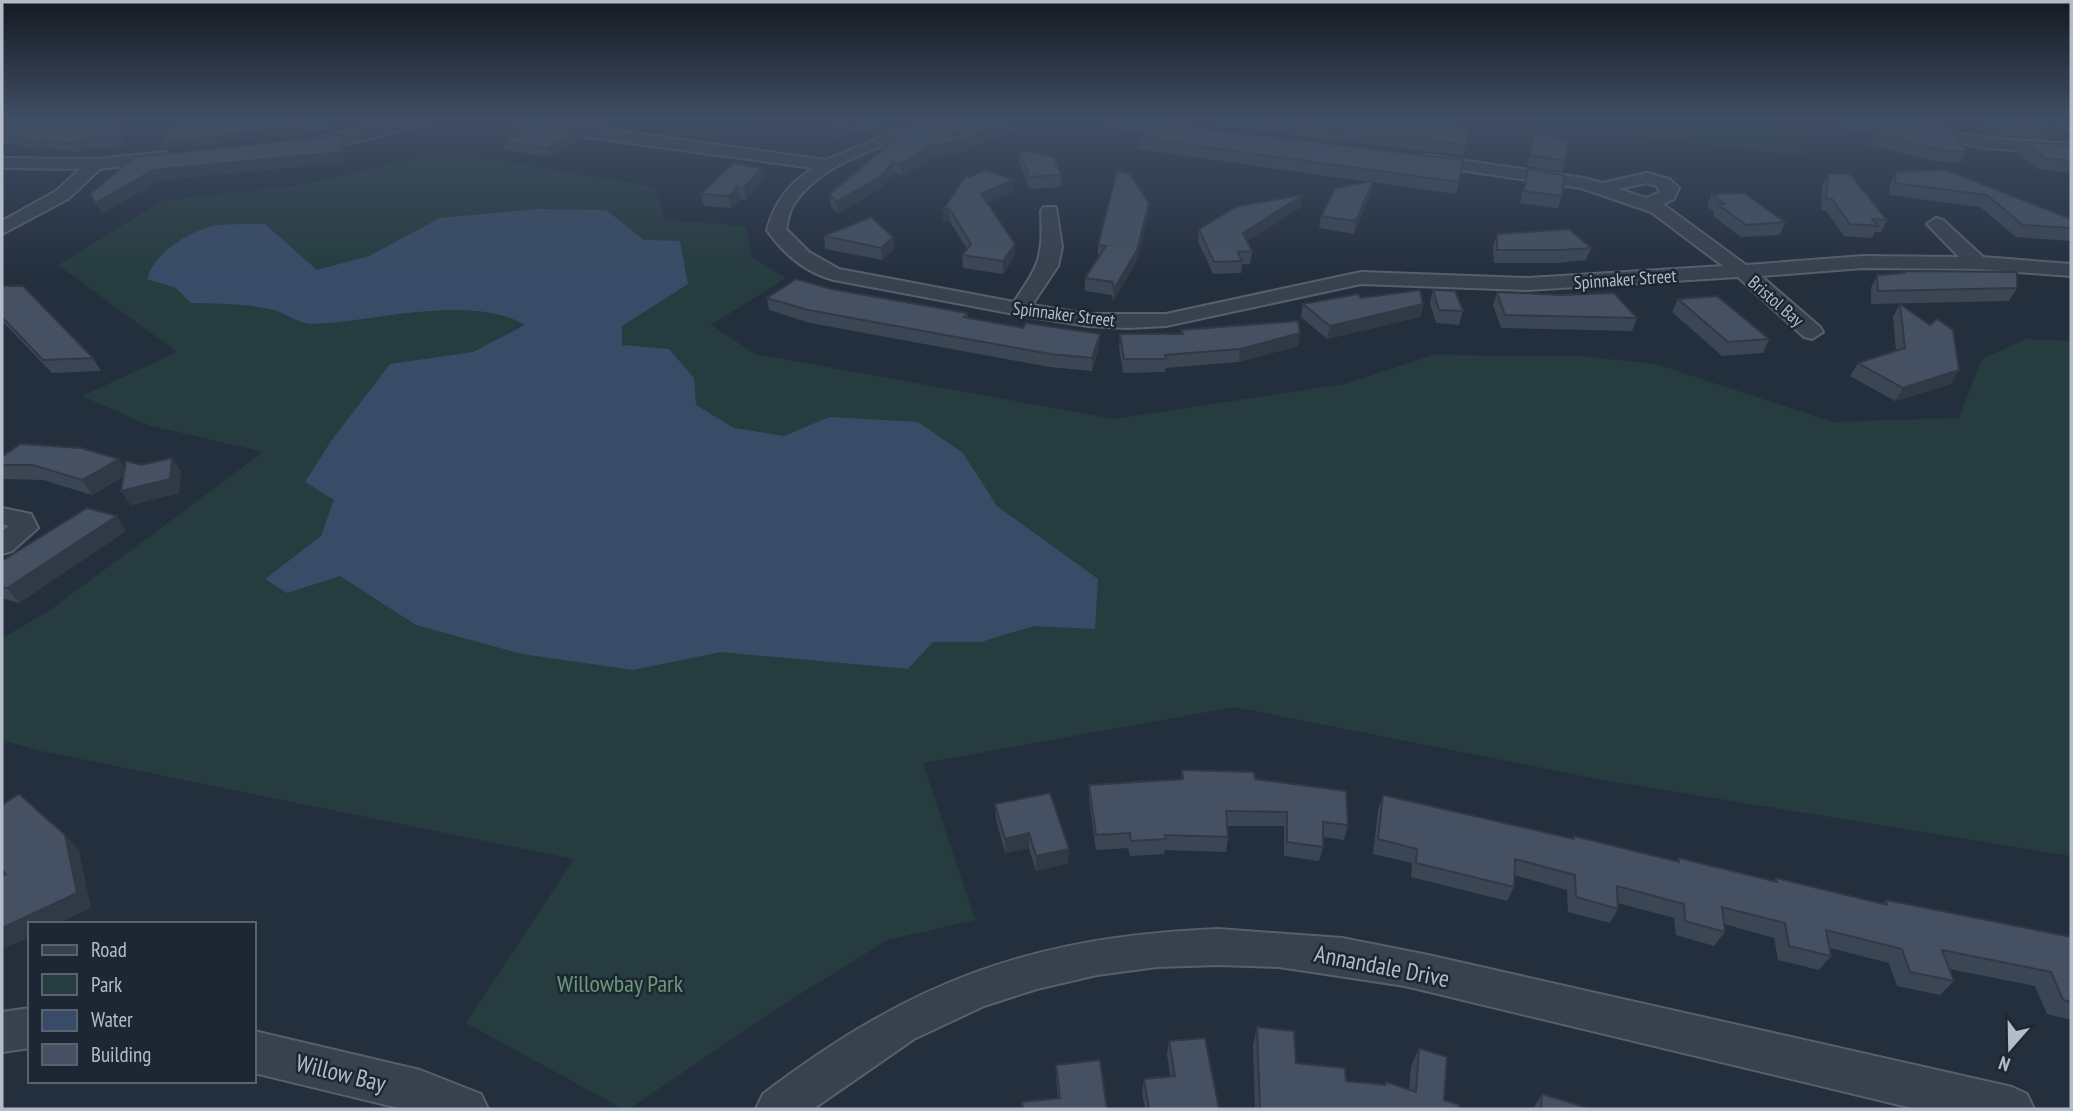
<svg xmlns="http://www.w3.org/2000/svg" width="2073" height="1111" font-family="'PT Sans Narrow',sans-serif">
<style>
.green{fill:#263c3f}
.water{fill:#394c67}
.lines{fill:none;stroke-linecap:round;stroke-linejoin:round}
.street-casing{stroke:#565f6c;stroke-width:4}
.street{fill:#38414e;fill-rule:evenodd}
.wall{fill:#3b4654}
.shaded-wall{fill:#303945}
.building{fill:#455162;stroke:#303945;stroke-width:2}
.labels{text-anchor:middle;dominant-baseline:central;stroke-width:5;stroke-linejoin:round;paint-order:stroke}
.far-street-label{font-size:18px;fill:#b4bcc9;stroke:#1d2633}
.near-street-label{font-size:24px;fill:#b4bcc9;stroke:#1d2633}
.near-park-label{font-size:24px;fill:#6b9a76;stroke:#1d2633}
</style>
<rect width="100%" height="100%" fill="#242f3e"/>
<g class="green">
<path d="M1488 120H1780L1805 156Z"/>
<path d="M445 151 654 187 666 220 746 226 751 256 786 278 711 325 755 354 1114 419 1345 384 1433 355 1579 356 1656 364 1833 422 1959 418 1981 360 2025 339 2071 341V856L1597 779 1235 707 923 763 975 920 887 940 773 1011 629 1109H623L466 1023 574 859 41 751 2 740V638L49 611 263 452 148 425 82 396 177 352 58 265 162 201 302 185Z"/>
</g>
<path class="water" d="M536 209 606 210 644 240 680 241 688 284 622 326V345L669 349 694 378 696 405 734 428 784 436 829 417 918 422 963 453 997 506 1098 579 1095 629 1034 626 981 642H933L908 669 721 652 633 670 522 654 416 625 340 576 287 593 265 579 321 536 334 500 305 482 331 441 390 364 473 352 525 325C468 293 375 322 312 324 300 324 288 315 277 311 249 303 220 304 191 303L176 288 147 279C153 255 185 234 209 227 225 223 247 225 265 224L317 270 369 256 440 218Z"/>
<g class="lines">
<defs>
<g id="street">
<path d="M404 120H430L428 123C406 129 314 158 300 143 304 139 388 124 404 120Z"/>
<path d="M507 120H540L826 160 887 135 926 125 949 120H989L981 125C922 133 829 151 794 204 789 211 788 221 786 229L809 252 839 269 1014 302C1040 263 1043 258 1041 211L1044 207H1056L1062 247 1058 266 1032 305 1088 314H1166L1361 272 1528 278 1723 266 1651 212 1581 188 1419 164 1417 160 1419 156 1425 155 1584 178 1602 183 1647 173 1669 179 1679 188 1674 199 1663 204 1746 265 1863 256 1959 257 1927 224 1936 218 1943 220 1983 257 2071 264V276L1977 269 1863 268 1761 276 1820 327 1823 332 1812 339 1804 337 1738 277 1528 290 1361 284 1166 326 1128 328 1088 326 1019 315 834 280C806 273 783 253 767 230 775 201 788 185 813 168L593 138 515 125ZM1647 183 1657 186 1660 192 1646 198 1619 189Z"/>
<path d="M1101 120C1121 120 1177 116 1191 129L1183 134 1109 125Z"/>
<path d="M2053 120H2071V132Z"/>
<path d="M1921 126 1986 138 2071 144V154L1986 148 1915 134V128Z"/>
<path d="M166 152 174 157 172 161 100 169 68 199 2 234V221L56 191 80 169 2 168V158L95 159Z"/>
<path d="M2 508 31 514 38 528 12 551 2 554V531L9 526 2 524Z"/>
<path d="M1218 929 1342 938 1428 955 2012 1087 2027 1094 2034 1109H1916L1405 986 1279 967 1218 965 1157 967 1097 975 1037 989 984 1006 914 1039 813 1109H756L763 1094C910 982 1032 936 1218 929Z"/>
<path d="M30 1008V1048L2 1052V1012Z"/>
<path d="M254 1031 420 1070 481 1094 488 1109H403L254 1073Z"/>
</g>
</defs>
<use href="#street" class="street-casing"/>
<use href="#street" class="street"/>
</g>
<g class="wall">
<path d="M2 120 15 125 121 122 125 146 88 148 81 152 46 148 45 151 2 142Z"/>
<path d="M561 120H612L602 126Z"/>
<path d="M831 120H906L907 127 876 137 859 129 834 141Z"/>
<path d="M1168 120H1411L1466 145 1463 156Z"/>
<path d="M1838 120H1944L1940 127 1916 124 1966 152 1960 163 1935 161 1869 145 1875 133 1848 131Z"/>
<path d="M1981 120H2040L2053 129 2047 140 1998 136Z"/>
<path d="M578 130 580 139 550 157 505 150 502 142Z"/>
<path d="M895 134 967 149V151L930 157V159L902 176 894 173 881 188 838 214 831 206 830 194 895 138Z"/>
<path d="M1534 134 1565 161 1562 172 1527 166Z"/>
<path d="M1138 138 1459 182 1456 194 1373 182 1371 193 1354 234 1319 228 1321 216 1368 182 1137 149Z"/>
<path d="M2025 142 2071 145V173L2038 169 2018 153Z"/>
<path d="M1019 149 1061 175V187L1029 189 1019 160Z"/>
<path d="M762 168 764 179 746 200 740 199 731 208 704 206 701 194Z"/>
<path d="M1528 169 1562 196 1558 208 1520 203Z"/>
<path d="M1946 170 2071 219V241L2016 237 1980 207 1889 195 1890 184 1896 172Z"/>
<path d="M1828 174 1887 220 1881 232H1875L1872 238 1844 236 1826 211 1821 210 1822 186Z"/>
<path d="M969 177 1013 192 987 203 1015 256 1003 274 963 268 962 255 967 249 949 220 943 222V210Z"/>
<path d="M1712 194 1785 222 1780 235 1741 237 1713 216 1714 212 1707 206Z"/>
<path d="M1303 195 1301 207 1247 241 1252 251 1250 264H1242L1241 273 1213 274 1198 241 1199 229Z"/>
<path d="M1149 203 1148 215 1136 263 1113 301 1112 295 1085 291V278L1098 258V245Z"/>
<path d="M1497 234 1591 248 1586 260 1557 263H1494L1493 247Z"/>
<path d="M824 236 893 237 894 249 882 260 825 249Z"/>
<path d="M1901 271 2017 288 2009 301 1871 304V288L1877 275 1900 273Z"/>
<path d="M2 286 93 358 101 371 52 373 2 321Z"/>
<path d="M831 289 967 313 968 318 1023 328 1100 334 1099 347 1092 371 1050 367 810 323 769 310 767 298Z"/>
<path d="M1433 290 1463 311 1459 325 1436 323 1430 303Z"/>
<path d="M1497 292 1637 318 1632 331 1501 328 1493 305Z"/>
<path d="M1361 298 1423 304 1420 317 1327 339 1301 317 1303 304Z"/>
<path d="M1678 299 1769 339 1763 353 1722 356 1672 312Z"/>
<path d="M1900 304 1930 325 1951 384 1895 401 1850 376 1858 363 1896 351 1893 317Z"/>
<path d="M1181 330 1300 333 1298 346 1239 362 1165 368V372L1123 373 1119 347 1120 334H1181Z"/>
<path d="M2 457 125 468 172 458 181 472 179 493 131 505 121 491 124 476 92 495 43 480 3 479Z"/>
<path d="M126 531 19 603 2 598V561Z"/>
<path d="M1182 770 1255 779 1348 825 1344 840 1323 837V847L1319 861 1284 856V826H1227L1228 837 1226 852 1165 850 1164 854 1130 856 1128 848 1096 850 1089 799V785L1181 779Z"/>
<path d="M1383 795 1572 839 1574 836 1677 861 1679 858 1773 881 1776 878 1883 904 1886 900 2071 937V1020L2047 1014 2035 986 1949 969 1954 981 1940 995 1897 986 1889 963 1830 948 1831 956 1819 970 1778 960 1774 938 1724 924 1725 932 1714 946 1676 935 1674 918 1618 903V909L1610 923 1568 912 1567 890 1514 875V887L1507 901 1411 877 1412 863 1373 854 1378 810Z"/>
<path d="M995 804 1068 863 1036 871 1029 848 1005 853 996 819Z"/>
<path d="M1257 1027 1296 1063 1346 1081 1384 1085 1386 1082 1409 1089 1411 1066 1419 1048 1444 1100 1459 1109H1255L1253 1045Z"/>
<path d="M1169 1041 1219 1109H1145L1142 1092 1144 1079 1170 1076 1167 1054Z"/>
<path d="M1056 1065 1107 1109H1022V1102L1058 1099 1056 1078Z"/>
<path d="M1542 1094 1588 1109H1533Z"/>
</g>
<g class="shaded-wall">
<path d="M118 120H129L121 122 125 146 121 139Z"/>
<path d="M350 120 349 129 161 149 158 142Z"/>
<path d="M600 120H612L602 126Z"/>
<path d="M855 120H858L859 129 834 141 833 129Z"/>
<path d="M894 120H906L907 127 876 137 875 126Z"/>
<path d="M1016 120H1046L967 149V151L930 157V159L902 176 901 164 926 146 963 139Z"/>
<path d="M578 130 580 139 550 157 547 148Z"/>
<path d="M343 135 347 145 345 162 159 181 102 214 96 203 153 170Z"/>
<path d="M83 140 88 148 81 152 77 144Z"/>
<path d="M41 141 46 148 45 151 40 143Z"/>
<path d="M893 162 894 173 881 188 838 214 836 202Z"/>
<path d="M762 168 764 179 746 200 744 188Z"/>
<path d="M1013 180V192L981 206V194Z"/>
<path d="M1373 181 1371 193 1354 234 1356 221Z"/>
<path d="M737 187 740 199 731 208 729 196Z"/>
<path d="M1303 195 1301 207 1241 245 1243 233Z"/>
<path d="M1149 203 1148 215 1136 263 1113 301 1114 289Z"/>
<path d="M949 208V220L943 222V210Z"/>
<path d="M893 237 894 249 882 260 881 248Z"/>
<path d="M1015 244V256L1003 274V261Z"/>
<path d="M1423 304 1420 317 1327 339 1330 326Z"/>
<path d="M1300 333 1298 346 1239 362 1240 349Z"/>
<path d="M1100 334 1099 347 1092 371V358Z"/>
<path d="M1959 370 1951 384 1895 401 1903 388Z"/>
<path d="M172 458 181 472 179 493 131 505 121 491Z"/>
<path d="M119 459 128 473 92 495 82 480Z"/>
<path d="M117 516 126 531 19 603 7 588Z"/>
<path d="M1029 833V848L1005 853V839Z"/>
<path d="M65 835 79 850 91 908 57 924H30V937L3 949 2 948V928Z"/>
<path d="M1069 849 1068 863 1036 871V856Z"/>
</g>
<g class="building">
<path d="M2 120H6L15 125 30 120H118L121 139 83 140 77 144 41 141 40 143 2 135Z"/>
<path d="M242 120H346V122L158 142 178 125Z"/>
<path d="M831 120H855L833 129Z"/>
<path d="M862 120H894L875 126Z"/>
<path d="M962 120H1016L963 139 966 140 926 146 929 148 901 164 893 162 880 177 836 202 830 194 898 136 895 134 929 125 960 137Z"/>
<path d="M1258 120H1411L1469 127 1466 145Z"/>
<path d="M1853 120H1915L1916 125 1952 132 1966 152 1941 150 1874 134 1886 122Z"/>
<path d="M1999 120H2040L2053 129 2004 125Z"/>
<path d="M1150 122 1463 160 1459 182 1138 138Z"/>
<path d="M537 123 578 130 547 148 502 142Z"/>
<path d="M1534 134 1568 139 1565 161 1530 155Z"/>
<path d="M343 135 341 152 153 170 96 203 90 194 134 157Z"/>
<path d="M2025 142 2071 145V161L2045 158Z"/>
<path d="M1019 149 1054 157 1061 175 1029 177Z"/>
<path d="M733 163 762 168 744 188 737 187 729 196 701 194Z"/>
<path d="M1528 169 1564 175 1562 196 1524 191Z"/>
<path d="M986 170 1013 180 981 194 1015 244 1003 261 962 255 971 244 949 208 943 210 967 174 969 177Z"/>
<path d="M1946 170 2071 219V228L2023 225 1987 195 1895 183 1896 172Z"/>
<path d="M1117 171 1130 174 1149 203 1137 250 1114 289 1113 282 1085 278 1106 246 1098 245Z"/>
<path d="M1828 174H1850L1887 220 1872 219 1878 226 1850 224 1832 199 1826 198Z"/>
<path d="M1373 181 1356 221 1321 216 1335 188Z"/>
<path d="M1744 193 1785 222 1746 225 1718 204H1724L1712 194Z"/>
<path d="M1303 195 1243 233 1252 251 1238 252 1242 261 1214 262 1199 229 1238 206Z"/>
<path d="M871 217 893 237 881 248 824 236Z"/>
<path d="M1569 229 1591 248 1561 250H1497V234Z"/>
<path d="M1901 271 2017 272V288L1878 291 1877 275 1904 273Z"/>
<path d="M796 279 831 289 967 313 964 317 1023 328 1026 323 1100 334 1092 358 1050 354 808 310 767 298Z"/>
<path d="M2 286H23L93 358 43 360 2 317Z"/>
<path d="M1420 290 1423 304 1330 326 1303 304 1358 294 1361 298Z"/>
<path d="M1433 290 1455 291 1463 311 1439 310Z"/>
<path d="M1497 292 1560 295 1614 293 1637 318 1505 315Z"/>
<path d="M1717 296 1769 339 1728 342 1678 299Z"/>
<path d="M1900 304 1930 325 1937 319 1953 330 1959 370 1903 388 1858 363 1905 348Z"/>
<path d="M1298 321 1300 333 1240 349 1165 355 1166 359H1124L1120 334H1183L1181 330Z"/>
<path d="M20 444 81 448 119 459 82 480 33 465H2V457Z"/>
<path d="M172 458 170 479 121 491 126 461 141 465Z"/>
<path d="M87 508 117 516 7 588 2 587V561Z"/>
<path d="M1182 770 1254 772 1255 779 1346 791 1348 825 1323 822V847L1287 842V812L1226 811 1228 837 1165 835 1166 839 1131 841 1130 833 1096 835 1089 785 1183 779Z"/>
<path d="M1050 793 1069 849 1036 856 1029 833 1005 839 995 804Z"/>
<path d="M19 794 65 835 77 893 2 928V876L6 874 2 870V805Z"/>
<path d="M1383 795 1574 839V836L1679 862V858L1777 882 1776 878 1887 905 1886 900 2071 937V1002L2063 1000 2051 972 1942 950 1954 981 1910 972 1902 949 1826 930 1831 956 1789 946 1785 923 1722 907 1725 932 1685 921 1684 904 1617 886 1618 909 1576 897 1575 875 1515 859 1514 887 1416 863 1417 849 1378 839Z"/>
<path d="M1257 1027 1294 1031 1296 1063 1345 1068 1346 1081 1385 1085 1386 1082 1416 1092 1419 1048 1447 1057 1444 1100 1459 1105V1109H1260Z"/>
<path d="M1205 1038 1219 1109H1149L1144 1079 1175 1076 1169 1041Z"/>
<path d="M1100 1060 1107 1109H1023L1022 1102 1060 1098 1056 1065Z"/>
<path d="M1542 1094 1588 1108V1109H1541Z"/>
</g>
<linearGradient id="sky" x2="0" y2="1"><stop stop-color="#141a22"/><stop offset="0.43" stop-color="#3f4d63"/><stop offset="1" stop-color="#3f4d63" stop-opacity="0"/></linearGradient>
<rect width="2073" height="276" fill="url(#sky)"/>
<g class="labels">
<g class="far-street-label">
<text transform="translate(1625 279) rotate(-4)">Spinnaker Street</text>
<text transform="translate(1776 301) rotate(41)">Bristol Bay</text>
<text transform="translate(1064 314) rotate(7)">Spinnaker Street</text>
</g>
<g class="near-street-label">
<text transform="translate(1382 966) rotate(11)">Annandale Drive</text>
<text transform="translate(341 1073) rotate(14)">Willow Bay</text>
</g>
<g class="near-park-label">
<text x="620" y="983">Willowbay Park</text>
</g>
</g>
<rect width="2073" height="1111" fill="none" stroke="#b4bcc9" stroke-width="7"/>
<rect x="28" y="922" width="228" height="161" fill="#1d2633" stroke="#59626f" stroke-width="2"/>
<rect x="42" y="945" width="35" height="10" fill="#38414e" stroke="#59626f" stroke-width="2"/>
<text x="91" y="957" font-size="21" fill="#b4bcc9">Road</text>
<rect x="42" y="974" width="35" height="21" fill="#263c3f" stroke="#59626f" stroke-width="2"/>
<text x="91" y="992" font-size="21" fill="#b4bcc9">Park</text>
<rect x="42" y="1010" width="35" height="21" fill="#394c67" stroke="#59626f" stroke-width="2"/>
<text x="91" y="1027" font-size="21" fill="#b4bcc9">Water</text>
<rect x="42" y="1044" width="35" height="21" fill="#455162" stroke="#59626f" stroke-width="2"/>
<text x="91" y="1062" font-size="21" fill="#b4bcc9">Building</text>
<g transform="translate(2010 1048) rotate(200)" stroke="#1d2633" stroke-width="5" paint-order="stroke">
<path d="M0-5L12 26L0 18L-12 26Z" fill="#b4bcc9"/>
<text y="-10" font-size="19" font-weight="bold" text-anchor="middle" fill="#b4bcc9">N</text>
</g>
</svg>
